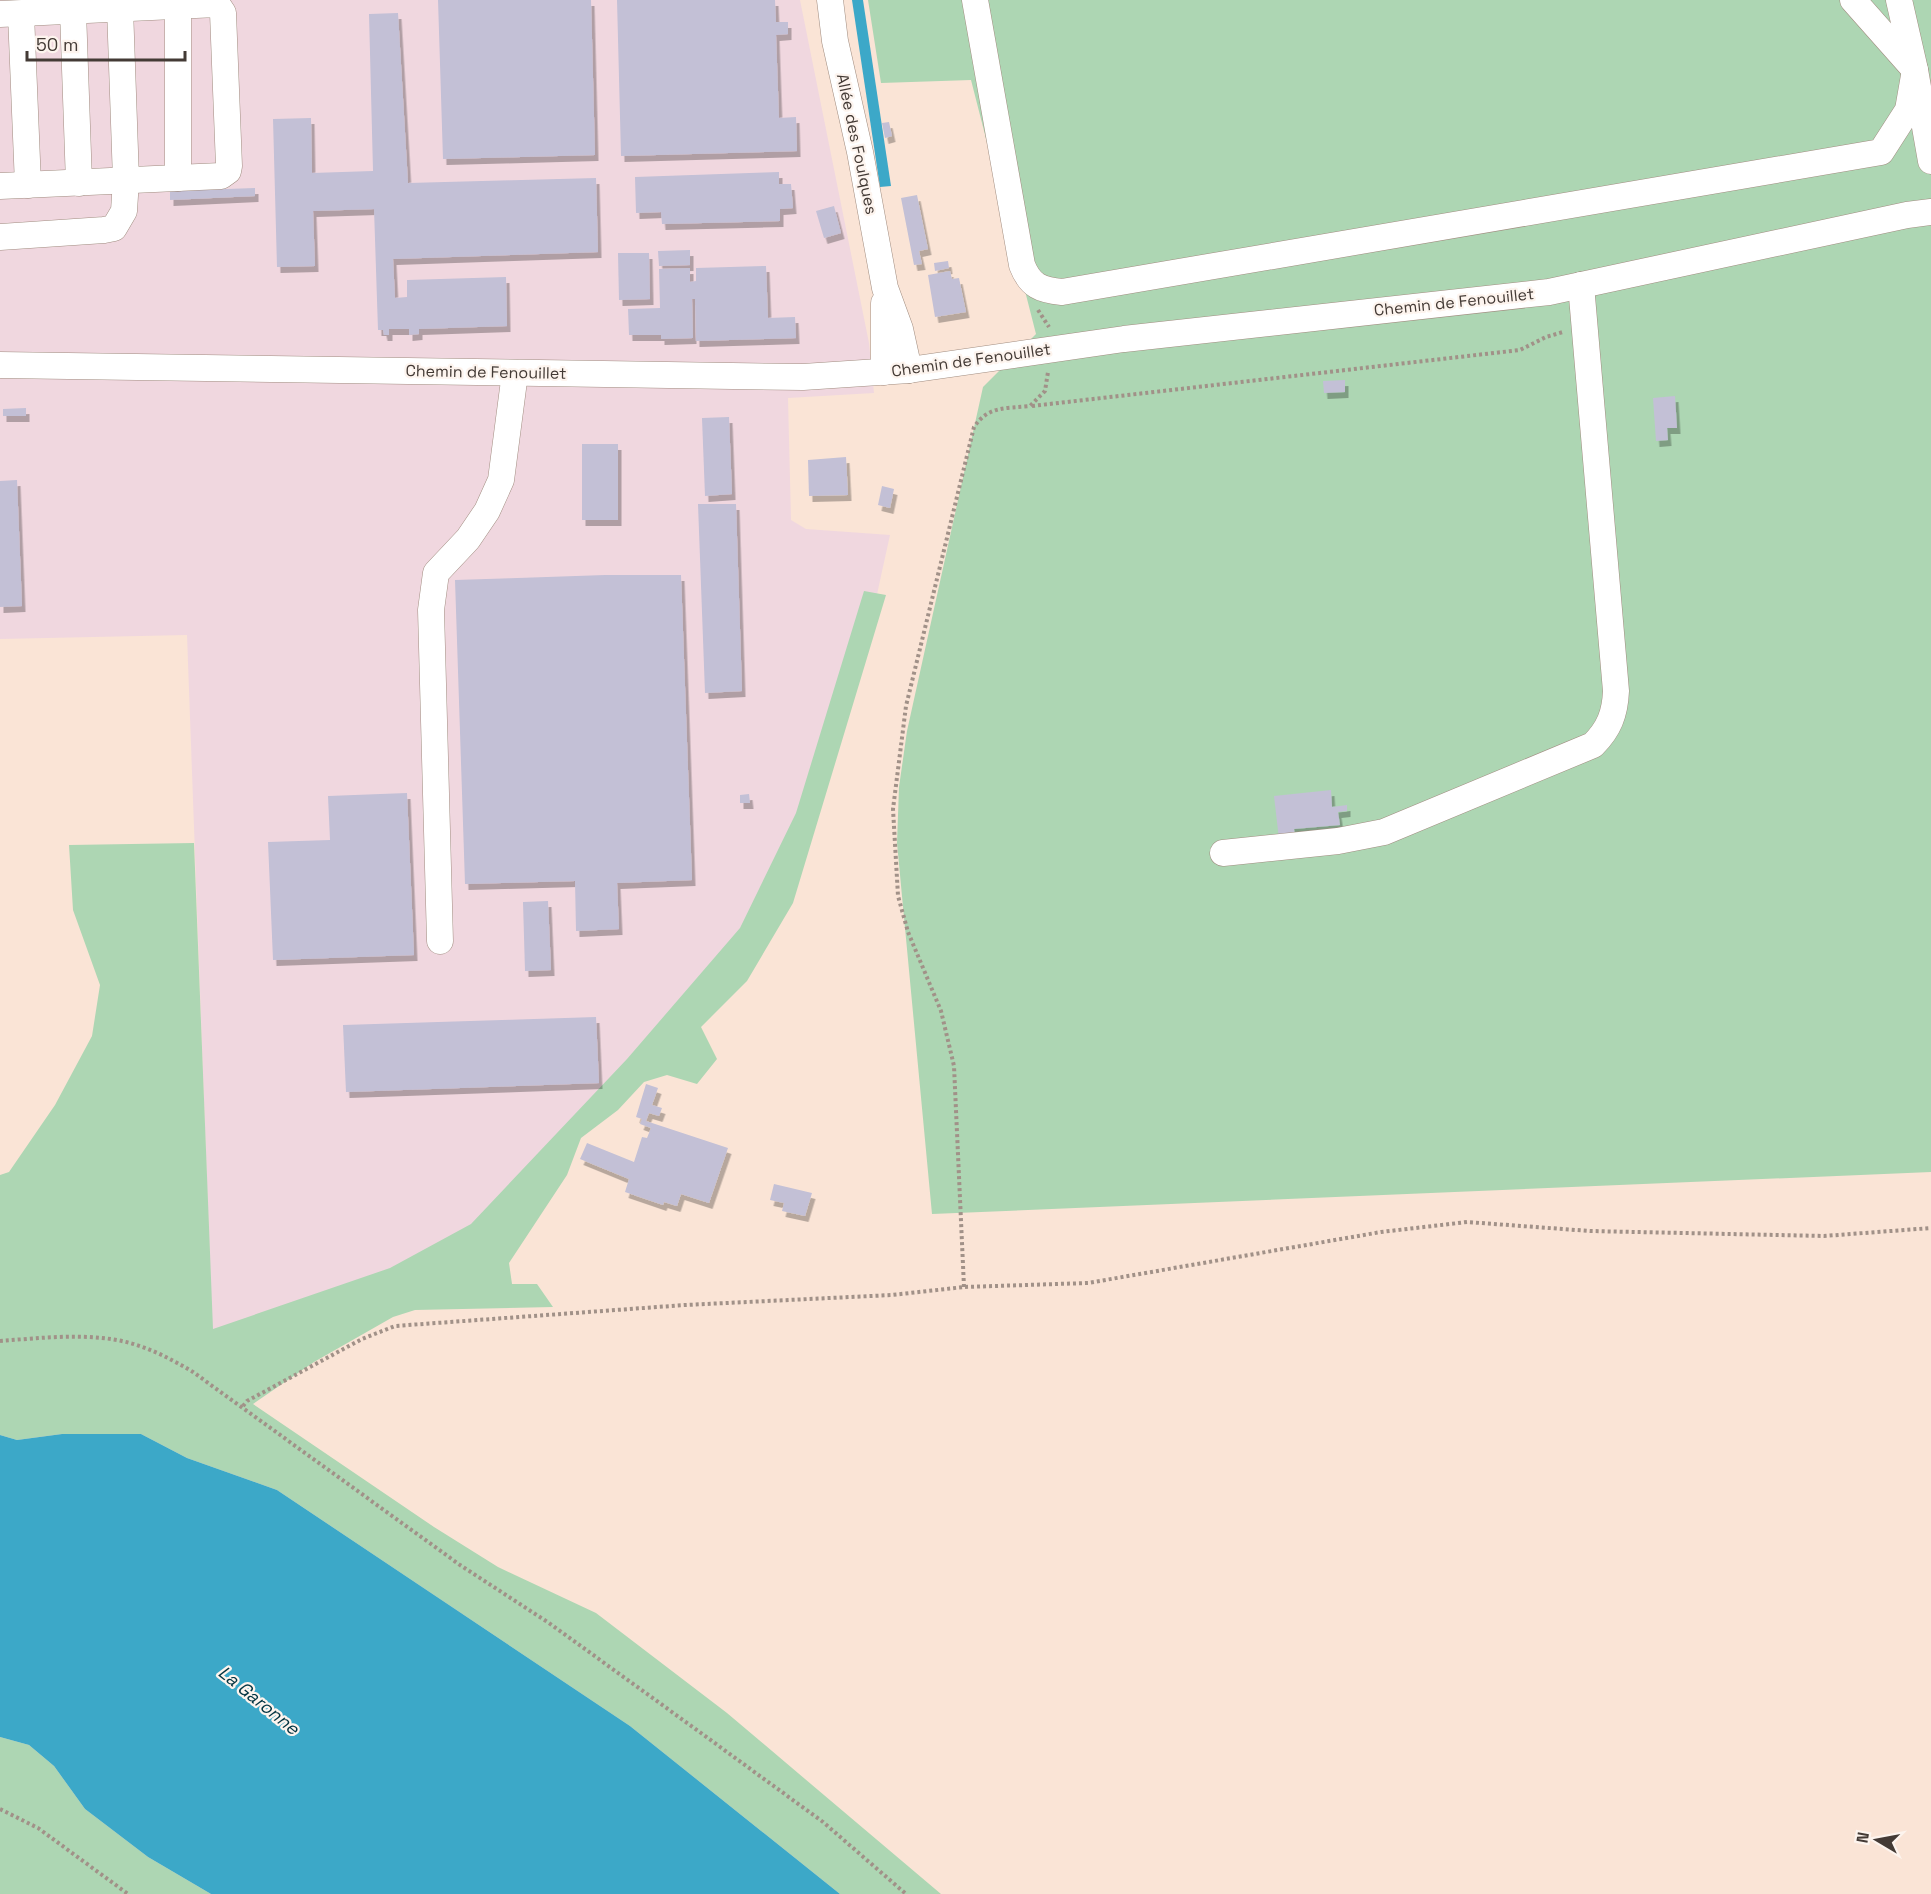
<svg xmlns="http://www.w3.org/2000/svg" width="1931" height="1894" font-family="'Space Grotesk',sans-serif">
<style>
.industrial{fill:#f0d7df}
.green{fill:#add6b3}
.water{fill:#3ca8c8}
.building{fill:#c3c0d6;filter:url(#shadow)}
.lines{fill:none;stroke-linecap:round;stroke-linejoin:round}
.minor-casing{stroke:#a18d80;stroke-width:27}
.path{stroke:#a19188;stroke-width:4;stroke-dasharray:3 3;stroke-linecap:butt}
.minor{stroke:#fff;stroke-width:26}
.labels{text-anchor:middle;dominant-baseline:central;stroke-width:4.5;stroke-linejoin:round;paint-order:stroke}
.street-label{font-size:16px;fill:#433a35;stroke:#fdf4ee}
.water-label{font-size:18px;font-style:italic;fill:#023442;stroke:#fdf4ee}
</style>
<defs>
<filter id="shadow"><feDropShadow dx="3.5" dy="6" stdDeviation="0" flood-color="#0004"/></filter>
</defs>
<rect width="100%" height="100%" fill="#fae4d6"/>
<path class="industrial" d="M0 0H800L869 343 874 393 788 398 791 520 806 529 890 535 865 649 769 934 424 1296 214 1375 187 635 0 639Z"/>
<g class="green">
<path d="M868 0H1931V1172L932 1214 897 843 899 787 907 731 983 387 1036 334 971 80 881 83Z"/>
<path d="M864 591 886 595 793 903 747 981 701 1027 717 1059 697 1084 667 1075 644 1082 618 1110 581 1138 567 1175 509 1263 512 1284H537L553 1307 415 1310 393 1317 314 1362 253 1404 434 1527 498 1567 596 1613 727 1713 941 1894H840L630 1726 277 1490 187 1458 141 1434H62L17 1440 0 1435V1175L9 1172 55 1105 92 1036 100 985 73 910 69 845 194 843 213 1329 390 1268 471 1224 627 1059 740 928 796 813Z"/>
<path d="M0 1737 29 1745 54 1766 85 1809 148 1857 211 1894H0Z"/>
</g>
<g class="water">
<path d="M852 0H863L891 186 880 187Z"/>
<path d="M62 1434H141L187 1458 277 1490 630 1726 840 1894H211L148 1857 85 1809 54 1766 29 1745 0 1737V1435L17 1440Z"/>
</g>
<g class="building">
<path d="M438 0H591L595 155 443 159Z"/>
<path d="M617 0H775L776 22H788V34L776 35 779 118 796 117 797 151 621 156Z"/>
<path d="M398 13 408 183 596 178 598 252 393 259 395 298 407 297V280L506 277 507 326 419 329V334L409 335V329H389V335H384L383 330H378L374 209 313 211 315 266 277 267 273 119 311 118 312 173 373 171 369 14Z"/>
<path d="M889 122 892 136 885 138 882 123Z"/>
<path d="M779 172V184H791L793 208 780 209V221L662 224 661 212 636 213 635 177Z"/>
<path d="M255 188V196L170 200V191Z"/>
<path d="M917 195 928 249 919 251 922 264 914 265 901 198Z"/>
<path d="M834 206 841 233 824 238 816 211Z"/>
<path d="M690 250V265L659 266 658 251Z"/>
<path d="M618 253H649L650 299 619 300Z"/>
<path d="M948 261 949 268 935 271 934 263Z"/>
<path d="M766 266 768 318 795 317 796 338 696 341 695 299H692L693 338 661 339V335H629L628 309 660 308 659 269 690 268V282L696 281V268Z"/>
<path d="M950 271 952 279 959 278 966 312 935 317 928 275Z"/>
<path d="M1345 380V392L1324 393 1323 381Z"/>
<path d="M1675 396 1677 428H1667L1668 440 1656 441 1653 398Z"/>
<path d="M26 408V416H3V409Z"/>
<path d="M729 417 732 494 705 496 702 418Z"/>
<rect x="582" y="444" width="36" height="76"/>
<path d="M846 457 848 495 809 496 808 460Z"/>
<path d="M17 480 22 606 0 607V481Z"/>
<path d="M882 486 894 489 890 508 878 505Z"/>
<path d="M698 504H736L742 691 705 693Z"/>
<path d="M605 575H681L692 880 617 883 619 929 576 931 575 881 465 884 455 580Z"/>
<path d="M1331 790 1332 807 1347 805V811L1338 812 1340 825 1294 829 1295 837 1279 839 1274 796Z"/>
<path d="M407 793 414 955 273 960 268 842 330 840 328 796Z"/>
<path d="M749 794 750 803H740V795Z"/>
<path d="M548 901 551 970 525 971 523 902Z"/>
<path d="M596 1017 599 1083 346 1092 343 1025Z"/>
<path d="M646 1084 658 1088 652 1105 662 1108 659 1116 649 1113 646 1121 728 1148 709 1203 681 1194 677 1206 664 1202 663 1205 625 1192 629 1179 580 1159 587 1143 634 1162 642 1137 647 1138 651 1128 640 1124 642 1119 636 1117Z"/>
<path d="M774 1184 812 1193 805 1216 782 1211 784 1203 770 1200Z"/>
</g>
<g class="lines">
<defs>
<g id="minor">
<path d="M830 0 835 41 860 152 885 288 900 329 909 370"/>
<path d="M975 0 1022 265C1030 286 1041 290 1062 292L1881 152 1908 110 1915 70 1899 0"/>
<path d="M1853 0 1915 70 1931 161"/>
<path d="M178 5V178"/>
<path d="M73 11 79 183"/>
<path d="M0 14 217 4 223 13 229 166 228 171 221 176 0 186"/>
<path d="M21 14 28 185"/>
<path d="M0 237 104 230 114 228 124 211 126 180 120 8"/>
<path d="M0 365 803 377 909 370 1124 339 1549 292 1907 215 1931 212"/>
<path d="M884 372V303"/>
<path d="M1223 853 1338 841 1384 832 1593 745C1609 729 1615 714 1616 691L1581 285"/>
<path d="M440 941 431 610 436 573 468 539 487 511 501 480 515 373"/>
</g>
</defs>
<use href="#minor" class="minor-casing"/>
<g class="path">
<path d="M1038 310 1049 327"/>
<path d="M1032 406 1520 350 1546 337 1563 332"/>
<path d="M964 1287 954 1066 941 1011 908 932 898 896 893 809 906 706 974 427C989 405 1006 409 1030 406L1045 391 1048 372"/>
<path d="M0 1341C41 1338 90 1332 130 1343 152 1349 173 1360 193 1372L460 1565 549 1623 701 1733 823 1822 906 1894"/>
<path d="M243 1406 247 1401 362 1339 395 1326 685 1305 892 1295 964 1287 1088 1283 1381 1232 1467 1222 1590 1231 1824 1236 1931 1228"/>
<path d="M0 1809 38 1828 128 1894"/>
</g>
<use href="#minor" class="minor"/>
</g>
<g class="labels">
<g class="street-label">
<text transform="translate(857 144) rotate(78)">Allée des Foulques</text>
<text transform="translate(1454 302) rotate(-6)">Chemin de Fenouillet</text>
<text transform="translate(971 360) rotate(-8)">Chemin de Fenouillet</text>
<text transform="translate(486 372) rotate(1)">Chemin de Fenouillet</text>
</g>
<g class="water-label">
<text transform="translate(259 1700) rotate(39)">La Garonne</text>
</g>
</g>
<g transform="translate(1877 1840) rotate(280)" stroke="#fdf4ee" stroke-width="4.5" paint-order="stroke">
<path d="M0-4.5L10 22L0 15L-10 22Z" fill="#433a35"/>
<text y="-9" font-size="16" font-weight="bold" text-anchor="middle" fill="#433a35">N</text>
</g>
<path d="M27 51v9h158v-9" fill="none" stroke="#433a35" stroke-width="3"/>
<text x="36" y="51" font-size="18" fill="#433a35" stroke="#fdf4ee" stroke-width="4.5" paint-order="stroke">50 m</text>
</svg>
